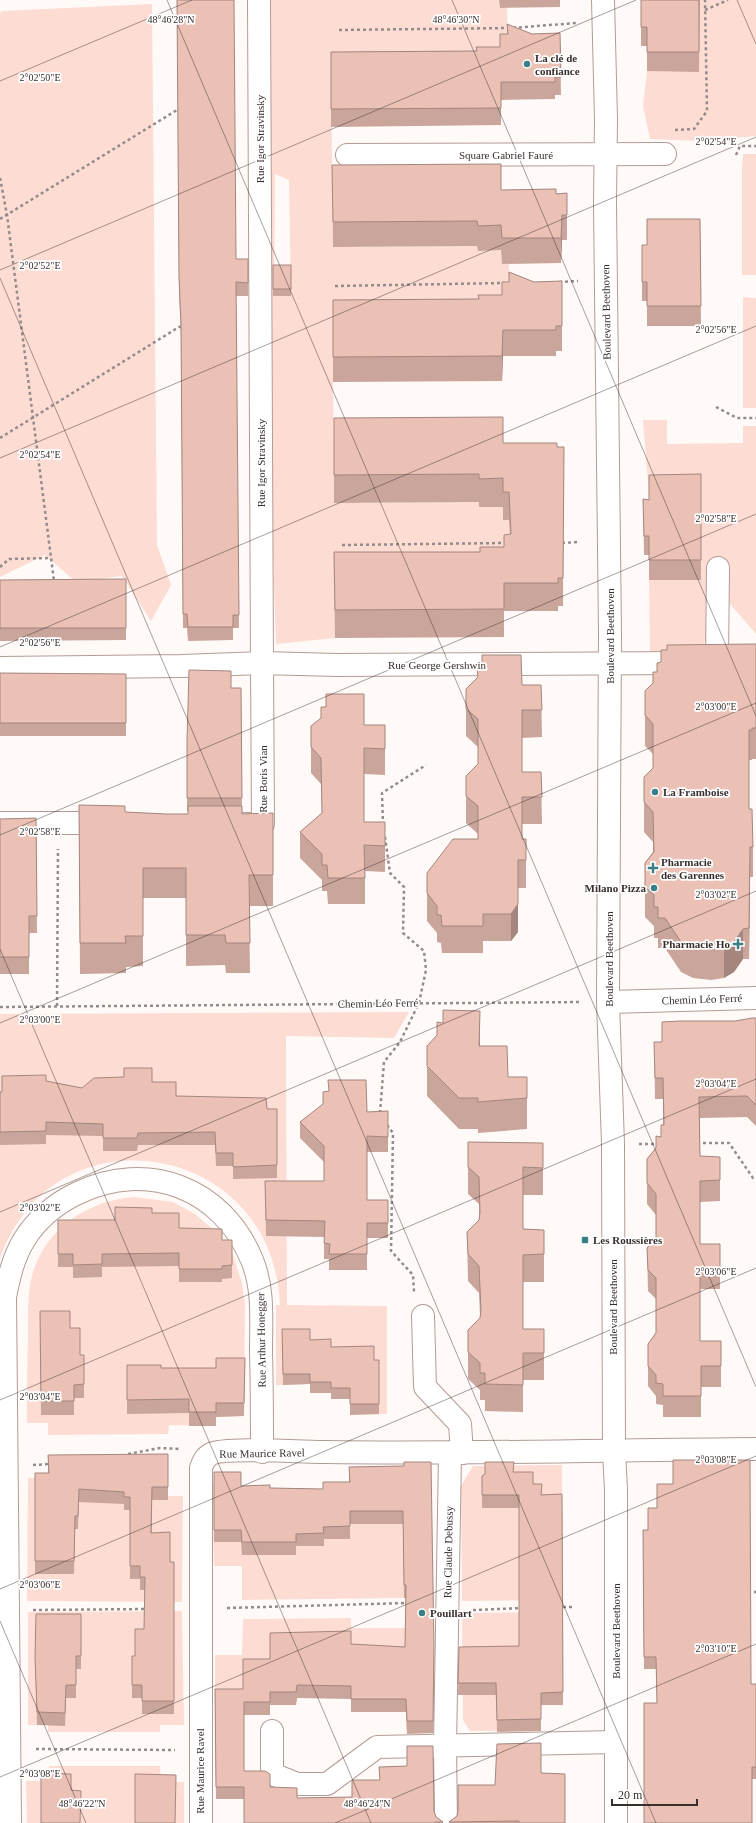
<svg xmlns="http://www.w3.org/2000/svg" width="756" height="1823" font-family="Georgia,serif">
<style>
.green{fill:#fddcd3;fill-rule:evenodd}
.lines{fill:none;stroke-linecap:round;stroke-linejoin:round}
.minor-casing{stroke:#b39b95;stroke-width:24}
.path{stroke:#948c8a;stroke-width:2.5;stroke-dasharray:3 3;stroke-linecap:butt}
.minor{stroke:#fff;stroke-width:22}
.wall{fill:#caa59c}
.shaded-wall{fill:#a4867f}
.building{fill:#ebc0b5;stroke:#a4867f}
.ticks{fill:none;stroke:#382e2c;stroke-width:1;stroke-opacity:0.45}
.poi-dot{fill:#388086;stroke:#fff;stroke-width:1.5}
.labels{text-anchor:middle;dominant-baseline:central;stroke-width:3.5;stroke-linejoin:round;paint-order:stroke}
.poi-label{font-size:11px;font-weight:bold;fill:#382e2c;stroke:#fff;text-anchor:start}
.street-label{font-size:11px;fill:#382e2c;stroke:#fff}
.ticks-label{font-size:10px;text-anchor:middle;fill:#382e2c;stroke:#fff;stroke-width:3.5;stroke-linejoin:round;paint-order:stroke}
</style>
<rect width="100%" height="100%" fill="#fffaf8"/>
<g class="green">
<path d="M266 0H499L500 8H507L508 51 331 69 333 247 477 246 478 250H501L502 263 509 264V300L333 382 335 503 479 502V507H503V520H510L511 562 335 581V638L276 644 268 407 266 119 271 56 270 11 265 8ZM275 174 289 180 291 296H274Z"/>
<path d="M700 0H756V136L700 141 650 139 643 106 647 71H699Z"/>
<path d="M152 4 157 545 171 585 151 621 122 576 76 582 45 555 0 577V13L2 11Z"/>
<path d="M743 154H756V275H742V167Z"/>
<path d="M743 297 756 298V408H743Z"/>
<path d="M643 420H667V444L743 443V426H756V634L730 604 727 562 703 648 650 654 649 580 701 579V494H649Z"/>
<path d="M409 1012 394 1038 286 1036 287 1305 387 1306V1414L350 1415V1399H331V1393H310V1384L276 1385V1305H280C273 1139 52 1106 0 1259V1014Z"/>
<path d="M134 1197 173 1202 195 1214 216 1232 233 1255 242 1283 245 1304 244 1416 216 1417V1426L169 1425 168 1434 48 1435V1423H27C27 1395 27 1366 28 1338 28 1319 27 1299 31 1280 42 1231 85 1201 134 1197Z"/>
<path d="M562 1465 563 1600 462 1601 461 1486 473 1466Z"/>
<path d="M168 1467V1496H183L182 1602 27 1601 28 1478H48V1468Z"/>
<path d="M404 1479V1598L242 1600V1566H214L212 1485H241V1498L350 1494 349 1480Z"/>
<path d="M182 1611 184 1725H160V1732H48V1725H28V1612Z"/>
<path d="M563 1612V1705H540L541 1730 470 1731 463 1720 462 1613Z"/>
<path d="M351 1618V1628H405L433 1643 434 1730H406V1711L351 1712V1693L324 1698H297L296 1705H270V1715H244L229 1745 215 1744V1655H242L243 1619Z"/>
<path d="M49 1766H160L161 1781 184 1782V1823H27L26 1781H48Z"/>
</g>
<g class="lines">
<defs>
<g id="minor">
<path d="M603 0 606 119 605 204 610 634 608 1002 613 1144 614 1451 616 1490V1823"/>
<path d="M347 155 665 154"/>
<path d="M717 662 718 568"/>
<path d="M0 668 181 666 262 663 259 0"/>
<path d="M0 823H110"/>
<path d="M244 824H263L262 663 337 665 687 663"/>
<path d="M608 1002 756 998"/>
<path d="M423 1316 425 1387 460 1424 462 1453"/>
<path d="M272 1731V1774L297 1784H327L377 1747 616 1742"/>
<path d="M10 1823 5 1297C9 1277 13 1258 24 1240 36 1220 56 1203 78 1193 147 1160 222 1187 252 1260 264 1289 261 1320 261 1352 262 1385 262 1418 262 1452"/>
<path d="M201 1823V1468C203 1462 205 1457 211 1454 224 1447 306 1452 326 1452 469 1454 613 1450 756 1449"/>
<path d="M446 1823 445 1747 450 1454"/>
</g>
</defs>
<use href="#minor" class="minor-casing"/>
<g class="path">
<path d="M705 10 728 0"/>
<path d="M339 30 511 28 576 23"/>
<path d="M675 130 694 129 707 111 705 0"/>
<path d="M736 155 740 146H756"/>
<path d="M0 178 7 215 54 581"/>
<path d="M0 219 177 110H180"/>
<path d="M559 282 578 281"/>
<path d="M335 286 504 283"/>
<path d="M716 407 737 418H756"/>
<path d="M0 438 179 327 184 326"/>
<path d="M562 543 578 542"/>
<path d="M342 545 505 543"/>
<path d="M0 567 9 559 51 558"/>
<path d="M383 825 382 793 426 765"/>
<path d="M57 1006 58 849"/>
<path d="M0 1007 582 1002"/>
<path d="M380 1113 384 1062 400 1042 419 1003 426 970 424 951 403 933 404 887 390 873 385 837"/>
<path d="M387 1125 393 1133 391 1251 413 1275 414 1292"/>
<path d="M697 1143H729L753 1178H756"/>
<path d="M639 1144H658"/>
<path d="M128 1454 160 1448 180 1449"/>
<path d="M33 1465 50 1464"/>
<path d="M748 1592H756"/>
<path d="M563 1607H573"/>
<path d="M227 1608 408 1603"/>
<path d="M33 1610 148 1609"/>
<path d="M473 1610 522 1608"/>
<path d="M36 1749 175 1750"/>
</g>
<use href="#minor" class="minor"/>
</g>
<g class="wall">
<path d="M177 0 236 259H248V296H236L239 628H233V640L188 641 187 628H183L181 338 179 291Z"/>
<path d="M499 0H560V7L500 8Z"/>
<path d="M641 0H700L699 72 647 71V46H641Z"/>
<path d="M507 24 532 34 560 33 561 95H555V99L501 100V125L331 127V52L476 51V47H500L507 34Z"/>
<path d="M332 165 501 190 556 194 567 193V240H562L561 263 502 264 501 250 478 251 477 246 333 247Z"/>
<path d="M700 219 701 326H647V301H642V245H647Z"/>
<rect x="273" y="265" width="18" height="31"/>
<path d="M509 272 534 282 562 281V351H556V356H503L502 381 333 382V300L478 299V295H502L509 282Z"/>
<path d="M334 418 503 443 557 447H564L563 606H558V611H504V637L335 638 334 552H480L504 547 510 534 509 520H503V507H479V502L334 503Z"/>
<path d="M701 474V580H649V555H644L643 499 649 500Z"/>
<path d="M126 579V640L0 641V580Z"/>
<path d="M756 644V759H752V760H749V809L753 847V877H750L749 959H743L734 972 724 978 711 980 693 978 681 972 665 948H658V938H654V926L645 917V863L653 852V842L644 832V777L653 768V754L645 746V691L653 683 661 662Z"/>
<path d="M0 673 126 674V736H0Z"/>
<path d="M522 685H541L542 737 522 738V772H541L542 824H522V839H526V888H518V932L511 941H483V953H442L441 943 437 942V933L427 921V873L478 839V834L466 823V776L478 764V747L466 736V689Z"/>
<path d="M231 688H241L242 814 273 813V906H249L250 973H226L225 965 186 966V898H143V966L126 967V973L80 974 79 805 125 812 166 814H188V811H187V740Z"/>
<path d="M385 725V775L364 774V822H385V872L365 871V904H328L327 891H322V880L300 858V832L322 813 321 784 311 773V726Z"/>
<path d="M36 818 37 933H29V974H0V819Z"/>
<path d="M756 1018V1126L747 1117 700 1118V1156L720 1180V1201L700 1202V1244L720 1268V1289H700V1341H721V1387H701V1417H663V1405L656 1404V1396L648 1386V1344L656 1333V1299L648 1291 647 1248 656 1238V1215L647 1204V1159L656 1148 661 1137 663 1125V1099H655L654 1042H662L735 1021Z"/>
<path d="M427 1046H480L508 1077H527V1129L478 1133V1129H459L427 1096Z"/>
<path d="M46 1081 82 1088 152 1082 176 1096 267 1109H277V1178L233 1179V1166H216L215 1145H138L137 1151H103V1136L46 1135V1144L0 1145V1092Z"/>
<path d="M388 1111V1152H367V1200H388V1238H367V1270H329V1259H324V1237L266 1236 265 1181H324V1162L300 1138V1122L367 1112Z"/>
<path d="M468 1142 543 1143V1195H523V1229L544 1230V1282H523V1329H544V1380H523V1412L485 1411V1400H480V1390L468 1379V1330L480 1318V1316L479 1293 468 1281 467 1232 479 1220V1204L468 1194Z"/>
<path d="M152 1213 179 1228 222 1240H232V1278L222 1279V1282H179V1266L102 1267V1277L73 1278V1267H58V1220H115Z"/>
<path d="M40 1311 70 1328 80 1355H84V1398H74V1415H41Z"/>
<path d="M282 1329 310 1340 331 1347 374 1360H379V1414L350 1415V1399H331V1393H310V1384L283 1385Z"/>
<path d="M245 1358 244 1416 216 1417V1426H189V1413L127 1414V1365L161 1368H216Z"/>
<path d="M48 1455 168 1467V1500H152V1533L170 1562H174V1714H142V1698H132V1656H135L144 1629 145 1590H140V1579H130V1510H124V1504L79 1502 78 1529H75L74 1574H35V1473H48Z"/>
<path d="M404 1466 434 1647 433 1733 407 1734 406 1712H351V1699L297 1698 296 1705H270V1715H244V1771L270 1787 297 1798 434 1811 436 1817 443 1822V1823H244V1799H216L215 1689H243L270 1659 351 1644 405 1647 406 1598H404L403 1524H350V1539H324V1546H296V1555H242L241 1542H214V1472L241 1486 270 1488 323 1489 349 1482V1467Z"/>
<path d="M514 1472 533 1484 542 1495 562 1494 563 1705H541V1731L497 1732 496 1695H458L459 1647 519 1646V1508H482V1476Z"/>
<path d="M643 1530 751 1684H756V1779H752L657 1703 656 1669H644Z"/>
<path d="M81 1614V1669H76V1698H66L65 1726 37 1725 35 1657Z"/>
<path d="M541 1773 565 1823H449V1822L457 1816 495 1785Z"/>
</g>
<g class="shaded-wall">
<path d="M562 215V240L561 263V238Z"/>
<path d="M503 330V356L502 381V356Z"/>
<path d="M750 847V877L749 959V928Z"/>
<path d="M518 888V932L511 941V914Z"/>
<path d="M743 929V959L734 972 724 978V948Z"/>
<path d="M480 1011V1041L479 1077V1046Z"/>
</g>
<g class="building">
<path d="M177 0H234L236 259H248V283L236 282 239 615H233V627H188L187 614H183L181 324 179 277Z"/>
<path d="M641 0H699V52H647V27H641Z"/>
<path d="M507 24 532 34 560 33 561 77H555V82H501V108L331 109V52L477 51 476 47H500V34H508Z"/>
<path d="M501 164V190L556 189V194L567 193V215H562L561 238H502L501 225 478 226 477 221 333 222 332 165Z"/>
<path d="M647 219H700L701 306H647V282H642V245H647Z"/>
<rect x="273" y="265" width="18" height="24"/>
<path d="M509 272 534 282 562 281V326H556V330H503L502 356 333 357V300L479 299 478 295H502V282H509Z"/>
<path d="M503 417V443H557V447H564L563 578H558V583H504V609L335 610 334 552H480V547H504V535L511 534 509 492H503V478L479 479V474L334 475V418Z"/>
<path d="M701 474V560H649V536H644L643 499 649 500V475Z"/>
<path d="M126 579V628H0V580Z"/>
<path d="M756 644V728H752V730H749V809H752L753 847H750L749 928 743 929 734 942 724 948 711 949 693 948 681 942 665 918H658V907H654V895L645 887V863L654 852 653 812 644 802V777L653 768V724L645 715V691L653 683V672H657V663L661 662V650H667V645Z"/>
<path d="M482 655H521L522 685H541L542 710H522V772H541L542 797H522V839H526V860H518V904L511 914H483V926H442L441 915H437V906L427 893V873L453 839H478V806L466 796V776L478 764V719L466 709V689L478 677 477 668H482Z"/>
<path d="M189 670 231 671V688H241L242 798H187V740Z"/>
<path d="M0 673 126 674V723H0Z"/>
<path d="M326 694H364V725H385V749L364 748V822H385V846L364 845 365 878H328L327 865H322V854L300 832 322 813 321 758 311 747V726L321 718V707H326Z"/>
<path d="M79 805 125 806V812L166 814H188V806H242V814L273 813V875H249L250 943H226L225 935H186V868H143V936H125L126 943H80Z"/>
<path d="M36 818 37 916H29V957H0V819Z"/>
<path d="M443 1010 480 1011 479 1046H507L508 1077H527V1098L478 1102V1098H459L427 1066V1046L437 1035V1022L443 1023Z"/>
<path d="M752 1018H756V1105L747 1096 699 1097 700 1156 720 1157V1180L700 1181V1244H720V1268H700V1341H721V1366H701V1396H663V1384L656 1383V1375L648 1366V1344L656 1333V1278L648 1270 647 1248 656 1238V1194L647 1183V1159L656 1148V1136L661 1137V1125H664L663 1078H655L654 1042H662V1022L680 1021H735Z"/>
<path d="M124 1068H152V1082H176V1096L266 1098 267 1109H277V1165L233 1167V1153H216L215 1132 138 1133 137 1138H103V1124L46 1122V1131L0 1132V1092H2V1076L46 1075V1081L82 1088 94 1078 124 1077Z"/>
<path d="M328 1080H366L367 1112 388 1111V1137L367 1136V1200H388V1223H367V1254H329L330 1244 324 1243 325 1221 266 1220 265 1181H324V1146L300 1122 323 1104V1092L329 1091Z"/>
<path d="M468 1142 543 1143V1168L523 1167V1229L544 1230V1254L523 1255V1329H544V1353H523V1385L485 1384V1373H480V1363L468 1352V1330L480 1318 481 1310 479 1266 468 1254 467 1232 479 1220 480 1212 479 1177 468 1167Z"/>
<path d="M115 1207 152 1208V1213H179V1228L222 1229V1240H232V1265L222 1266V1269H179V1253L102 1254V1264L73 1265V1254H58V1220H115Z"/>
<path d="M40 1311H70V1328H80V1355H84V1384L74 1385V1401H41Z"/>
<path d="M282 1329H310V1340L331 1339V1347L374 1346V1360H379V1404H350V1388H331V1382H310V1374H283Z"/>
<path d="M216 1358H245L244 1403H216V1412H189V1399L127 1400V1365H161V1368H216Z"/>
<path d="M168 1454V1487H152L151 1533 170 1532V1562H174V1701H142V1685H132V1656H135V1629H144L145 1577H140V1566H130V1497H124V1492L79 1489 78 1516H75L74 1561H35V1473H49L48 1455Z"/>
<path d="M673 1460H750L751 1684H756V1767H752V1823H644V1703H657L656 1657H644L643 1530H648V1508H657V1484H673Z"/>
<path d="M404 1462H431L434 1647 433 1721H407L406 1699H351V1686L297 1685 296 1692H270V1702H244V1771H265L270 1774V1787L297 1788V1798L352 1797V1780H380L379 1767 407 1766V1746H433L434 1811 436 1817 443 1822H435V1823H244V1787H216L215 1689H243V1659H270V1633L351 1631V1644L405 1647 406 1585H404L403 1511H350V1526L323 1527 324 1533 296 1534V1542H242L241 1530H214V1472H241V1486L270 1485V1488L323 1489V1482H350L349 1467 404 1466Z"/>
<path d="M485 1462H514L513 1472H533V1484H542L541 1495 562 1494 563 1692 541 1693V1719L497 1720 496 1683H458L459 1647 519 1646V1495H482V1476L485 1474Z"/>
<path d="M36 1614H81V1656H76V1685H66L65 1713 37 1712 35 1657Z"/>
<path d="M541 1743V1773L565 1774V1823H519V1821L449 1822 457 1816 458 1810V1785H495L497 1744Z"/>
<path d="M41 1773 71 1774V1790L81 1791 80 1823H41Z"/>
<path d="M135 1774 176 1775 175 1823H135Z"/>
</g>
<path class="ticks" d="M167 0 756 1387M452 0 756 716M737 0 756 44M0 81 192 0M0 270 636 0M0 278 656 1823M0 458 756 137M0 647 756 326M0 835 756 514M0 949 371 1823M0 1023 756 703M0 1212 756 891M0 1400 756 1079M0 1589 756 1268M0 1621 86 1823M0 1777 756 1456M335 1823 756 1644"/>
<g class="poi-dot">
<circle cx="527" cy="64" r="4"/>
<circle cx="655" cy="792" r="4"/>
<path d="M651 862h4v4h4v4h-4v4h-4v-4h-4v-4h4z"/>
<circle cx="654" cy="888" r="4"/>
<path d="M736 938h4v4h4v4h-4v4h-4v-4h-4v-4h4z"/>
<rect x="581" y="1236" width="8" height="8" rx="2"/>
<circle cx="422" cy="1613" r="4"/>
</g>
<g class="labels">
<g class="poi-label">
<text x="535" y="58">La clé de<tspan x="535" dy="13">confiance</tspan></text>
<text x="663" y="792">La Framboise</text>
<text x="661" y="862">Pharmacie<tspan x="661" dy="13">des Garennes</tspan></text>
<text x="646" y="888" text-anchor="end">Milano Pizza</text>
<text x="730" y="944" text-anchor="end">Pharmacie Ho</text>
<text x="593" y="1240">Les Roussières</text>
<text x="430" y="1613">Pouillart</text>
</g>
<g class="street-label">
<text transform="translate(260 139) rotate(-90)">Rue Igor Stravinsky</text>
<text x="506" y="155">Square Gabriel Fauré</text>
<text transform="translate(606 312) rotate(-91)">Boulevard Beethoven</text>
<text transform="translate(261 463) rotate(-90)">Rue Igor Stravinsky</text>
<text transform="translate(610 636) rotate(-90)">Boulevard Beethoven</text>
<text x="437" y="665">Rue George Gershwin</text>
<text transform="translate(263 779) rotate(-90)">Rue Boris Vian</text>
<text transform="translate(609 959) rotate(-90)">Boulevard Beethoven</text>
<text transform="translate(702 999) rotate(-2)">Chemin Léo Ferré</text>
<text transform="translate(378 1003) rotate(-1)">Chemin Léo Ferré</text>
<text transform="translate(613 1307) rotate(-90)">Boulevard Beethoven</text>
<text transform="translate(261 1340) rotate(-91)">Rue Arthur Honegger</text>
<text transform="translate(262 1453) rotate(-1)">Rue Maurice Ravel</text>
<text transform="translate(448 1552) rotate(-89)">Rue Claude Debussy</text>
<text transform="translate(616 1631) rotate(-90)">Boulevard Beethoven</text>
<text transform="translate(200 1771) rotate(-90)">Rue Maurice Ravel</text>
</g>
</g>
<g class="ticks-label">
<text x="171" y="23">48°46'28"N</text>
<text x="456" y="23">48°46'30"N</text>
<text x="40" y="81">2°02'50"E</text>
<text x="716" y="145">2°02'54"E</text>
<text x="40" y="269">2°02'52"E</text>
<text x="716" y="333">2°02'56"E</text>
<text x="40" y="458">2°02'54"E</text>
<text x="716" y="522">2°02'58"E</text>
<text x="40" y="646">2°02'56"E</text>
<text x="716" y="710">2°03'00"E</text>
<text x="40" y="835">2°02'58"E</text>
<text x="716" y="898">2°03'02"E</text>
<text x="40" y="1023">2°03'00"E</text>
<text x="716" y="1087">2°03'04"E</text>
<text x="40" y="1211">2°03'02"E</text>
<text x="716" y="1275">2°03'06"E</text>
<text x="40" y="1400">2°03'04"E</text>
<text x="716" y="1463">2°03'08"E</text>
<text x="40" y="1588">2°03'06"E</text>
<text x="716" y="1652">2°03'10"E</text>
<text x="40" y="1777">2°03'08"E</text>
<text x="82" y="1807">48°46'22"N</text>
<text x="367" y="1807">48°46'24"N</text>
</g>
<path d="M612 1799v6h85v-6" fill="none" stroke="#382e2c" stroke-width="2"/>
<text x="618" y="1799" font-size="12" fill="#382e2c" stroke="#ffffff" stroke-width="3" paint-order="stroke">20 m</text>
</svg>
